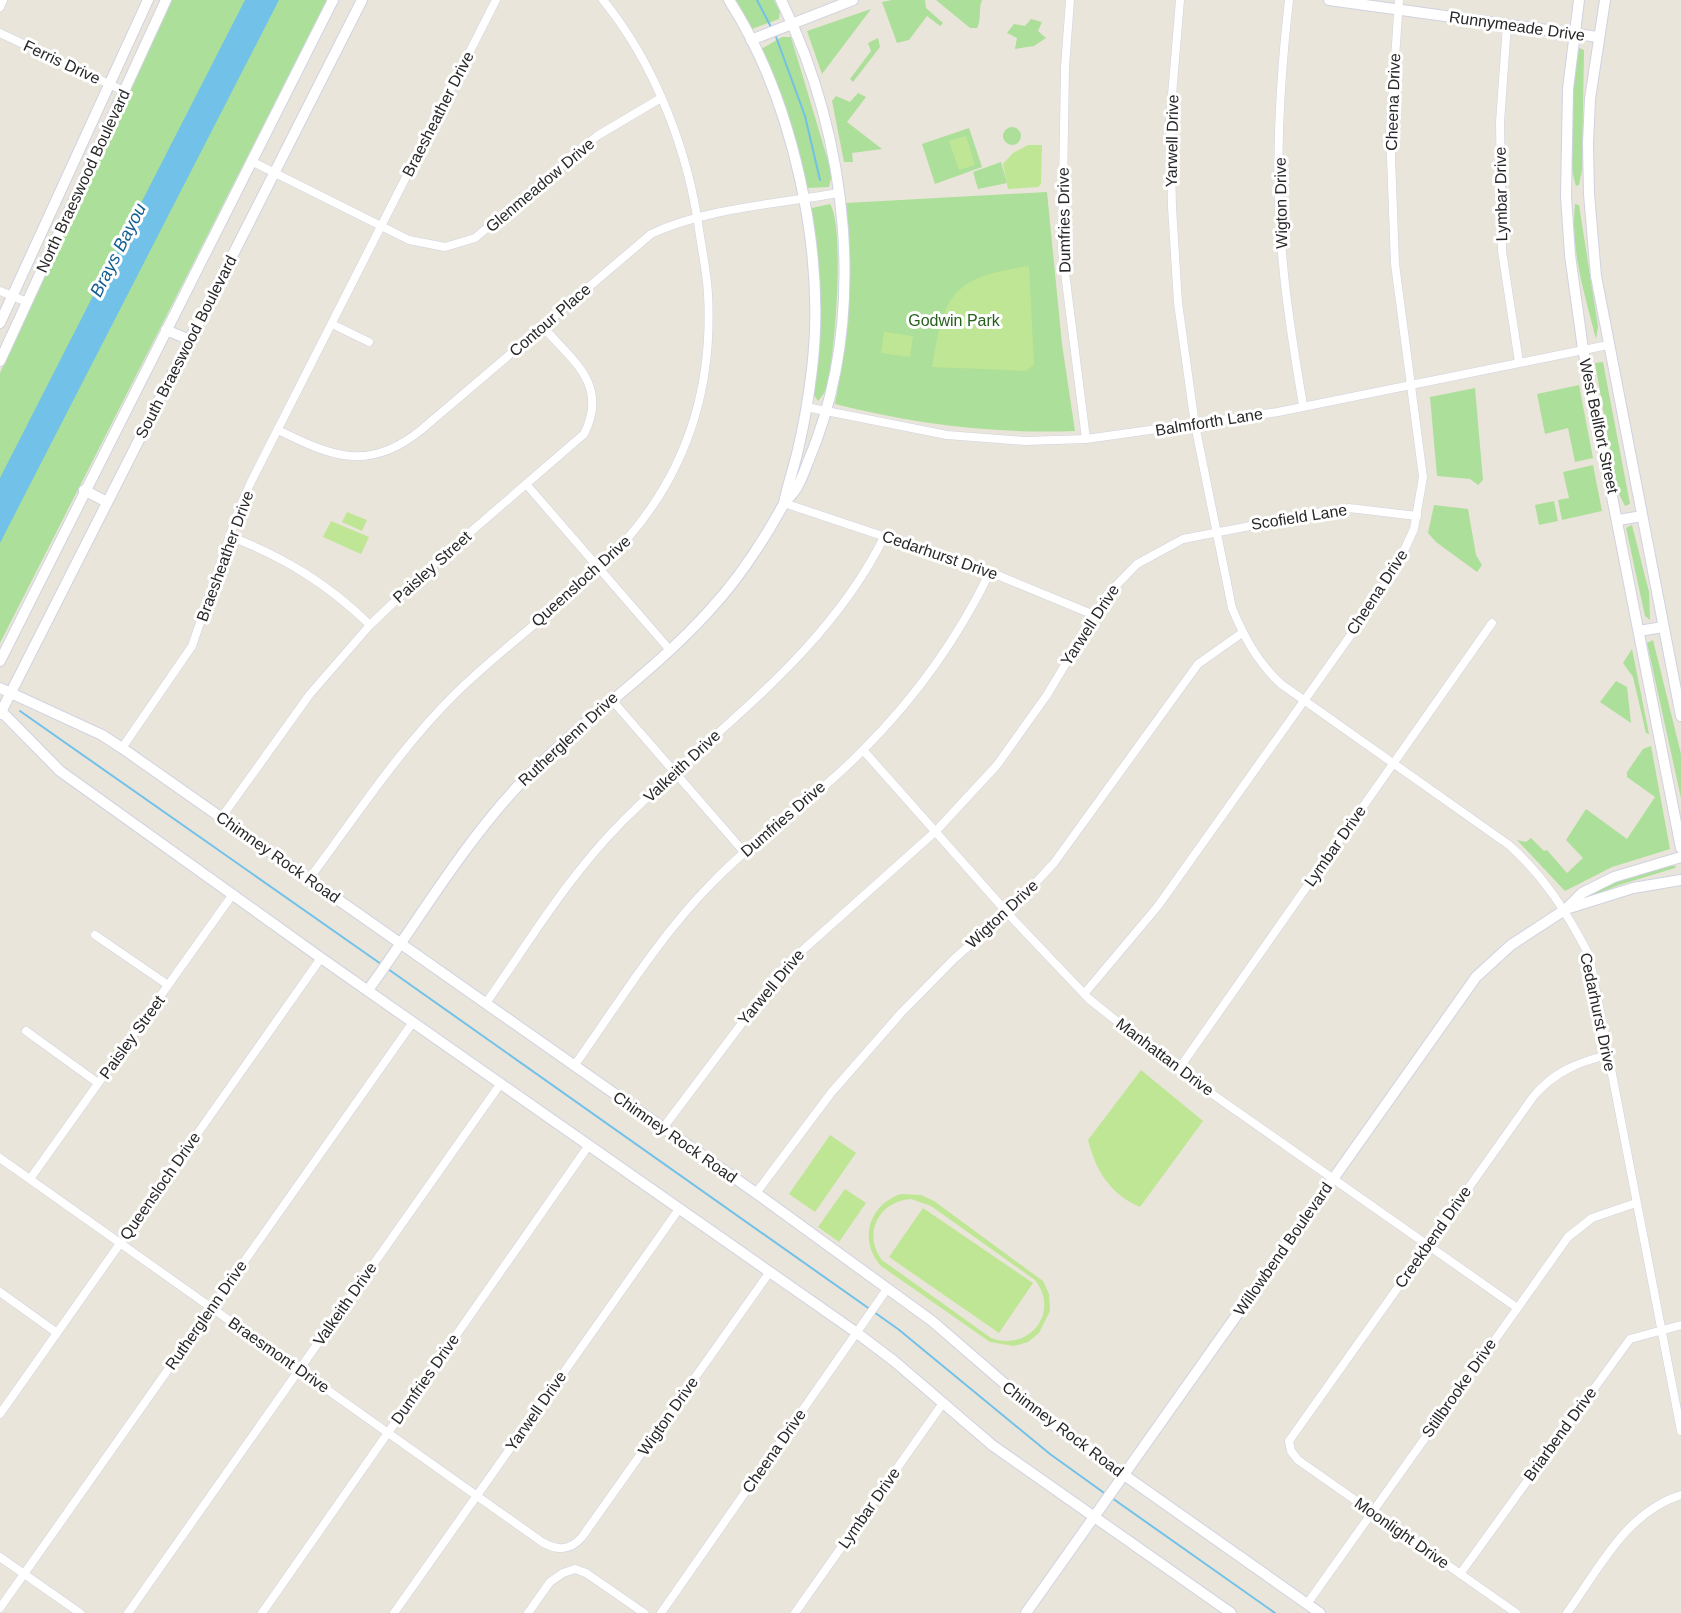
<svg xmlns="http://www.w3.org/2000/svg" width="1681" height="1613" font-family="Arial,sans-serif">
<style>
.green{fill:#acdf99}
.pitch{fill:#bee695;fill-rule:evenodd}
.water{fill:#71c1e9}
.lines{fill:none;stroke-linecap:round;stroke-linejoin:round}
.stream{stroke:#71c1e9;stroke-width:2}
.street-casing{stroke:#d0d2e1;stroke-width:9}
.secondary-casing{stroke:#d0d2e1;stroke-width:12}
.street{stroke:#fff;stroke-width:8}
.secondary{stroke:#fff;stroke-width:10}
.labels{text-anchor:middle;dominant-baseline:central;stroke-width:6;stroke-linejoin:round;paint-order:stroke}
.street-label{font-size:16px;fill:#282828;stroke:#fff}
.park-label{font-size:16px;fill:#26611c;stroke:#fff}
.water-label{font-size:18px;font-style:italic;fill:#135e92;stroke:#fff}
</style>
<rect width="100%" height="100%" fill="#eae5da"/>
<g class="green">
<path d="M172 0H327L0 643V373Z"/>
<path d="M735 0H774L780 12 779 19 752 29Z"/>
<path d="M892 0H925L926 8 943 23 940 26 927 16 909 40 897 43 882 2Z"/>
<path d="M936 0H982C978 9 982 19 977 28H970Z"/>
<path d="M871 9 822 74 807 31Z"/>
<path d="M1031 19 1042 22 1038 31 1046 38 1034 46 1015 49 1017 38 1007 33 1014 24 1025 26Z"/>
<path d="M782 37H791L832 174 829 187 807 188 783 103 761 49Z"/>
<path d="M878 38 880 47 853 82 850 79 871 51 868 43Z"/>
<path d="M1579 48 1584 50 1582 170 1579 185 1576 186C1564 149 1572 87 1579 48Z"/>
<path d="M858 93 866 97 847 122 882 149 852 153 853 162H844L832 101 836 96 850 102Z"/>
<circle cx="1012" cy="136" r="9"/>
<path d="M969 128 982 167 935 184 922 144Z"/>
<path d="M1001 162 1007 183 978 189 973 172Z"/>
<path d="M1047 192 1062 344 1075 431C993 434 914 424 835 404 849 332 850 276 846 203Z"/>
<path d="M830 204C845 226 835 361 826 389 824 394 821 397 818 401L814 395 819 286 812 212V208Z"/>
<path d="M1575 204 1579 205 1598 326 1596 339C1585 295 1570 249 1575 204Z"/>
<path d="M1603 362 1630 504 1625 506 1617 490 1595 363Z"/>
<path d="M1579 385 1593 458 1575 462 1568 428 1545 434 1537 394Z"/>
<path d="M1475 388 1483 480 1478 485 1470 479 1437 476 1430 397Z"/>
<path d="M1593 465 1602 511 1562 520 1558 500 1569 498 1563 472Z"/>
<path d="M1554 501 1558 521 1539 525 1535 505Z"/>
<path d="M1434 505 1468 509 1476 555 1482 565 1477 572 1436 542 1428 533Z"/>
<path d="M1632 525 1649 592 1650 620 1645 616 1626 528Z"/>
<path d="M1653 640 1681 754V798L1647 643Z"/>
<path d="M1632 649 1649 734 1646 733 1633 677 1623 663Z"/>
<path d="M1616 681 1627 687 1631 723 1600 702Z"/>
<path d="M1651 746 1670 849 1612 867 1565 891 1517 840 1526 842 1531 838 1544 851 1547 850 1567 873 1583 858 1566 840 1586 809 1627 839 1655 797 1627 777V772L1643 749Z"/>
<path d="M1665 865 1676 866 1675 868 1619 885 1577 902 1612 883Z"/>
</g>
<g class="pitch">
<path d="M966 136 975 165 959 170 949 141Z"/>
<path d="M1028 145H1042L1041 184 1038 187 1008 189 1003 164 1013 153Z"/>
<path d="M1029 266 1034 364 1027 371 932 367C944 292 953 278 1029 266Z"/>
<path d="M884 332 913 336 910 357 881 353Z"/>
<path d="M347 512 367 520 362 531 342 522Z"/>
<path d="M331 521 369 537 361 554 323 537Z"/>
<path d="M1141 1070 1203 1121 1140 1207C1110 1194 1096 1171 1088 1140Z"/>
<path d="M830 1135 856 1153 815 1212 789 1194Z"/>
<path d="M845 1189 866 1203 839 1242 818 1227Z"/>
<path d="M901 1194 921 1195 934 1201 1043 1281 1049 1294 1050 1311 1039 1333 1028 1342 1014 1346 990 1342 881 1266C858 1241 869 1204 901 1194ZM911 1199 931 1206 1035 1280C1061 1313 1028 1352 991 1338L882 1260C862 1234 879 1201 911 1199Z"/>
<path d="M923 1208 1033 1283 999 1333 889 1257Z"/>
</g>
<path class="water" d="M245 0H279L0 543V478L119 245 116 244 126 223 137 211Z"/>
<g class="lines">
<g class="stream">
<path d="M757 0 772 29"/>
<path d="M775 34 805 116 820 180"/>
<path d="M20 711 381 964"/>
<path d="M388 969 898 1329 1050 1454 1107 1495"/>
<path d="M1112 1498 1275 1613"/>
</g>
<defs>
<g id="street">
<path d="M1070 0 1065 67 1062 249 1086 439"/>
<path d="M1180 0 1170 119 1172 207 1178 303 1195 425 1232 608C1244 637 1258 663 1281 684L1509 845C1545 877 1567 913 1589 955L1681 1431"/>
<path d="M1289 0C1279 87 1274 177 1283 264 1287 311 1295 358 1303 405"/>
<path d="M0 7 3 0"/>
<path d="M1507 25 1500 122 1502 251 1519 362"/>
<path d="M0 33 124 91"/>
<path d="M251 161 409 240 445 247 475 238 597 136 661 98"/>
<path d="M0 291 27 302"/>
<path d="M332 324 369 342"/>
<path d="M806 407 947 435 1025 441 1086 439 1278 412 1608 345"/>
<path d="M278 430C331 456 368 473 421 430L651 234C706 208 778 204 838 193"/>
<path d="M526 484 669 649"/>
<path d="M784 503 990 572 1094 615"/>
<path d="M229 536C284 557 328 584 370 625"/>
<path d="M611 699 744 852"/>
<path d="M122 748 192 646 239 509 251 482 496 0"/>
<path d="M863 750 1012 918 1089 999 1178 1070 1516 1307"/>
<path d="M221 818 310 694 370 625 437 561 584 434C609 385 573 361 543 327"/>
<path d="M309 879C356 816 400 748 456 693 501 649 553 612 599 568 678 494 714 403 708 294 707 275 703 255 700 236 689 153 656 65 603 0"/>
<path d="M95 935 168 985"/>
<path d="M1084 994 1158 906 1392 577 1414 529 1423 477 1395 264 1390 131 1399 0"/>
<path d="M486 1003C529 942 569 875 622 822 714 729 826 656 885 535"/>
<path d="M26 1031 98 1083"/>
<path d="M574 1066C618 1004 658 938 711 884 758 835 817 798 864 749 916 697 958 638 990 572"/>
<path d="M1178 1070 1492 623"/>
<path d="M663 1128 785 966 936 831 997 765 1047 695 1106 596 1137 564 1183 539 1317 513 1349 508 1417 516"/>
<path d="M0 1158 542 1542C557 1551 570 1551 582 1537L769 1273"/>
<path d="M30 1179 233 894"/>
<path d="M756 1193 831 1093 901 1013 954 959 1013 907 1054 863 1198 664 1242 633"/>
<path d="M0 1292 57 1333"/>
<path d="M0 1414 321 958"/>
<path d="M0 1557 80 1613"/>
<path d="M1460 1574 1630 1339 1681 1325"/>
<path d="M1307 1604 1568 1237 1592 1218 1636 1203"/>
<path d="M0 1608 413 1022"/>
<path d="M128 1613 501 1083"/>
<path d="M262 1613 589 1145"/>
<path d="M394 1613 679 1209"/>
<path d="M528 1613 550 1582 563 1573 575 1569 586 1573 644 1613"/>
<path d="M661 1613 887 1289"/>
<path d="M795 1613 943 1403"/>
<path d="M1516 1613 1298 1460 1291 1451 1289 1441 1533 1097C1554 1072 1576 1063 1607 1055"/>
<path d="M1567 1613C1599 1569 1626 1512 1681 1495"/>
</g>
<g id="secondary">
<path d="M729 0C793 100 826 251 812 369 809 394 805 420 799 445 795 465 788 483 784 503"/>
<path d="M1329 0 1598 37"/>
<path d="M1579 0 1568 89 1566 196 1570 255 1583 349 1681 848"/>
<path d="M1605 0 1590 99 1588 144 1589 194 1596 276 1681 716"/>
<path d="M751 40 853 0"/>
<path d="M0 323 148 0"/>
<path d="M166 330 190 340"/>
<path d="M0 361 166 0"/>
<path d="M84 490 107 502"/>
<path d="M1619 520 1642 516"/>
<path d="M1639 631 1663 627"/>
<path d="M0 661 333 0"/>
<path d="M0 688 102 735 122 748 763 1198 932 1321 1049 1422 1320 1613"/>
<path d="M0 710 60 771 321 958 857 1333 894 1361 992 1445 1231 1613"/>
<path d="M0 714 362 0"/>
<path d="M1566 909 1633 888 1681 880"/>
<path d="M368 990C416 924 462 846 517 787 576 724 650 676 708 612 738 580 761 545 782 507 786 500 792 495 796 489 801 481 805 470 808 462 869 318 849 137 781 0"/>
<path d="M1026 1613 1476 977 1511 945 1566 909 1582 893 1614 877 1681 857"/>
</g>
</defs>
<use href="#street" class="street-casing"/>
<use href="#secondary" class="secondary-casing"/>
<use href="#street" class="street"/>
<use href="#secondary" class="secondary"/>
</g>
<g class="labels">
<g class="street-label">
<text transform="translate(1517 26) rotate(8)">Runnymeade Drive</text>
<text transform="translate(62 62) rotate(25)">Ferris Drive</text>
<text transform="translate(1393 102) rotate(-88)">Cheena Drive</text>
<text transform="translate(438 114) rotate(-63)">Braesheather Drive</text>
<text transform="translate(1172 141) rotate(-89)">Yarwell Drive</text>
<text transform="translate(83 181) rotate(-65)">North Braeswood Boulevard</text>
<text transform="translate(540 185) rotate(-40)">Glenmeadow Drive</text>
<text transform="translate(1501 194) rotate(-91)">Lymbar Drive</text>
<text transform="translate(1281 203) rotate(-91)">Wigton Drive</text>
<text transform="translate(1064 220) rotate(-91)">Dumfries Drive</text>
<text transform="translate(550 320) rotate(-41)">Contour Place</text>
<text transform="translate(186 347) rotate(-63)">South Braeswood Boulevard</text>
<text transform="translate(1209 422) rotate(-9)">Balmforth Lane</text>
<text transform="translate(1599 426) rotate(78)">West Bellfort Street</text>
<text transform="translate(1299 517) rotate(-9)">Scofield Lane</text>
<text transform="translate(940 555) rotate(19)">Cedarhurst Drive</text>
<text transform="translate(225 556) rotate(-70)">Braesheather Drive</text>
<text transform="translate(432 567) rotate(-42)">Paisley Street</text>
<text transform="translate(581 581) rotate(-42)">Queensloch Drive</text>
<text transform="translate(1377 592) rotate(-57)">Cheena Drive</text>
<text transform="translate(1090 625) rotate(-57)">Yarwell Drive</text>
<text transform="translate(568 739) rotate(-43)">Rutherglenn Drive</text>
<text transform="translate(682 766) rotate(-43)">Valkeith Drive</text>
<text transform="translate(783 819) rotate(-41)">Dumfries Drive</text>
<text transform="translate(1335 846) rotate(-55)">Lymbar Drive</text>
<text transform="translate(278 857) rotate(35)">Chimney Rock Road</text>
<text transform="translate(1002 914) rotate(-43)">Wigton Drive</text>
<text transform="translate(771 987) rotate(-50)">Yarwell Drive</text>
<text transform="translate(1598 1012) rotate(78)">Cedarhurst Drive</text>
<text transform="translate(132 1037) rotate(-54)">Paisley Street</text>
<text transform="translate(1165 1057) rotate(37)">Manhattan Drive</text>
<text transform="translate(675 1137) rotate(35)">Chimney Rock Road</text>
<text transform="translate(160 1186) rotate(-55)">Queensloch Drive</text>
<text transform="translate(1433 1237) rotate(-55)">Creekbend Drive</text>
<text transform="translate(1283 1249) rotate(-55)">Willowbend Boulevard</text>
<text transform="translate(345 1304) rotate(-55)">Valkeith Drive</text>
<text transform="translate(206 1315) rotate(-55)">Rutherglenn Drive</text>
<text transform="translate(279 1355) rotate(35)">Braesmont Drive</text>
<text transform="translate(425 1379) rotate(-55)">Dumfries Drive</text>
<text transform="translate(1459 1388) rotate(-55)">Stillbrooke Drive</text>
<text transform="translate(536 1411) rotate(-55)">Yarwell Drive</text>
<text transform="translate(668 1416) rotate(-55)">Wigton Drive</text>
<text transform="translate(1063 1429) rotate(37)">Chimney Rock Road</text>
<text transform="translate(1560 1434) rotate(-54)">Briarbend Drive</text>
<text transform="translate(774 1451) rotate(-55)">Cheena Drive</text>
<text transform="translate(869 1508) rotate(-55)">Lymbar Drive</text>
<text transform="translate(1402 1533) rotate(35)">Moonlight Drive</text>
</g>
<g class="park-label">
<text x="954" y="320">Godwin Park</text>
</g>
<g class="water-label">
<text transform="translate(118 250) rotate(-63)">Brays Bayou</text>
</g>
</g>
</svg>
